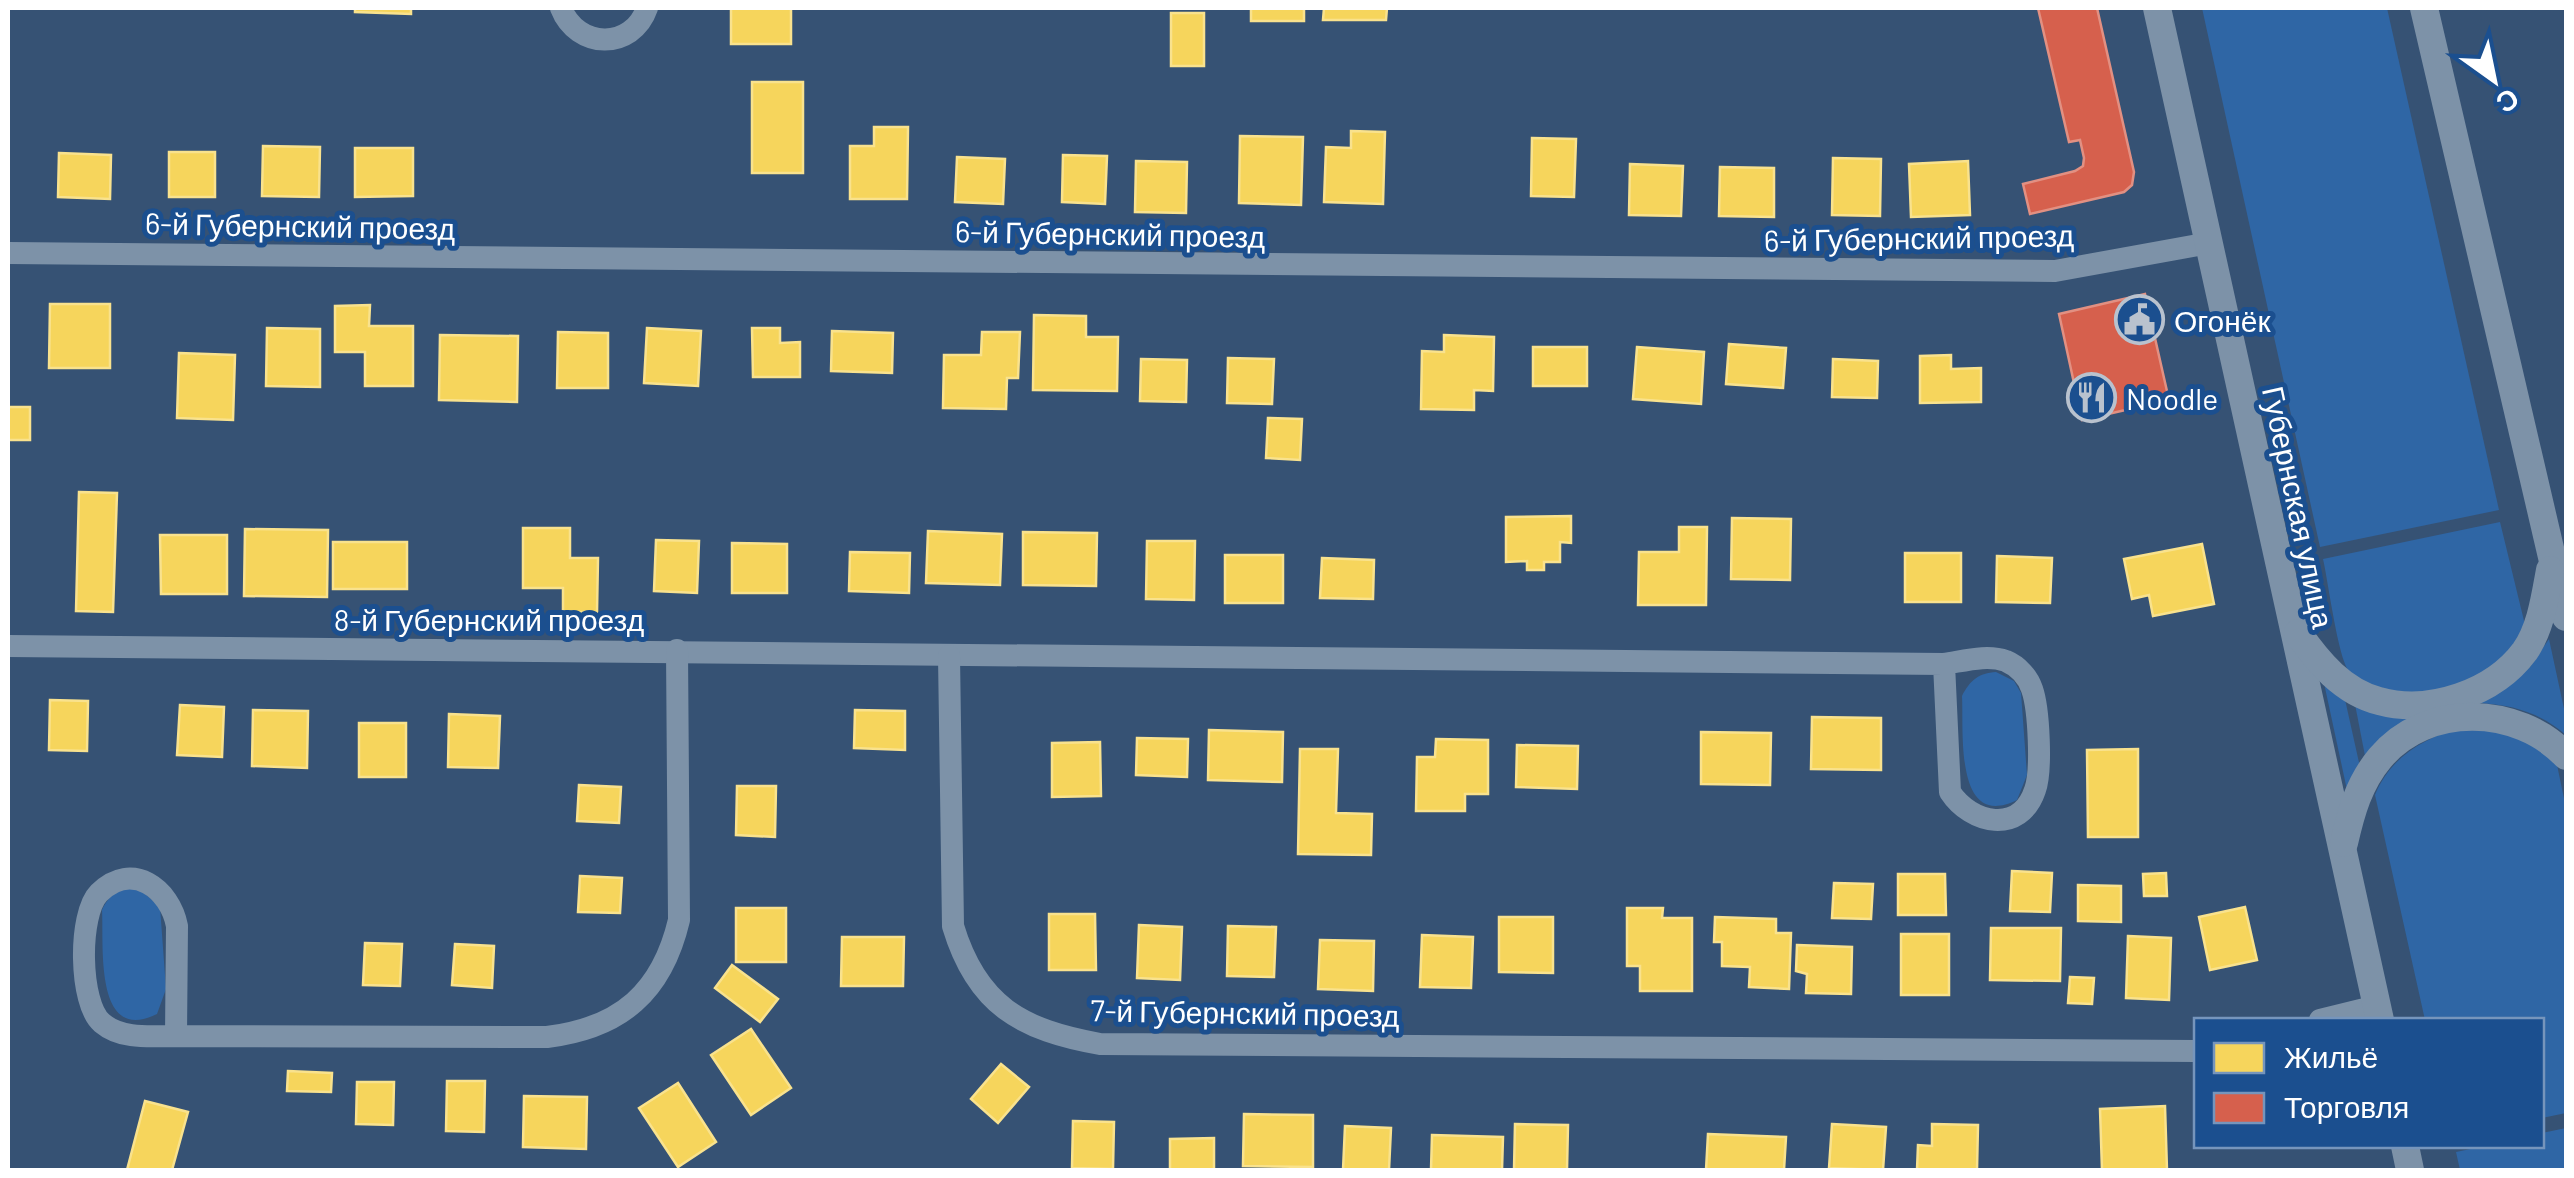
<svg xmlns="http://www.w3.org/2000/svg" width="2574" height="1178" font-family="Barlow,sans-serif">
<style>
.green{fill:#2f66a5}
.homes{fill:#f6d55c;stroke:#f9e28d;stroke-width:2.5}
.shops{fill:#d6604d;stroke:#e29082;stroke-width:2.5}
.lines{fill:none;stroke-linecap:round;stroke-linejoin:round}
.minor{stroke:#7d92a8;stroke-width:22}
.tertiary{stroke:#7d92a8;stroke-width:28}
.labels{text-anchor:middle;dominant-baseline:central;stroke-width:10;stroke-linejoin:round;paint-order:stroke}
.street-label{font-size:30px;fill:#fff;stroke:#1b4f8f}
.poi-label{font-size:30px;fill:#fff;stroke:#1b4f8f;text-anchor:start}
</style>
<rect width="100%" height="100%" fill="#365274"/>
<g class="green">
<path d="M2202 8H2387L2499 510 2320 547Z"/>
<path d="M2500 522 2526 629C2513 651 2494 668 2472 681 2442 698 2372 699 2349 671 2338 658 2328 580 2323 559Z"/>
<path d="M2549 639 2566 718V735C2540 713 2514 705 2480 703L2530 667Z"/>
<path d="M1996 672 2014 681 2021 693 2027 775 2017 800C1954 831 1964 732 1962 696 1970 680 1979 673 1996 672Z"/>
<path d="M2324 683 2344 695 2360 767 2347 790Z"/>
<path d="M2354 699 2423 714 2366 761Z"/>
<path d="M2465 725 2504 729 2556 760 2566 808V1113L2542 1118V1020H2425L2375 795C2392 754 2425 739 2465 725Z"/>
<path d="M136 886 160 907 166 989 157 1014C94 1045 104 946 102 910 110 893 118 891 136 886Z"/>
<path d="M2566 1128V1170H2460L2456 1152 2485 1146H2542V1133Z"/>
</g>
<g class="homes">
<path d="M355 8H411V14L355 12Z"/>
<rect x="731" y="8" width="60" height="36"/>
<rect x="1251" y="8" width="53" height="13"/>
<path d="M1324 8H1387L1386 20H1323Z"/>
<rect x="1171" y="13" width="33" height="53"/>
<rect x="752" y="82" width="51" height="91"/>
<path d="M874 127H908L907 199H850V146H874Z"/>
<path d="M1351 131 1385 132 1383 204 1324 202 1326 147 1351 148Z"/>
<path d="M1240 136 1303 137 1301 205 1239 203Z"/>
<path d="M1532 138 1576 139 1574 197 1531 196Z"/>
<path d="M263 146 320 147 319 197 262 196Z"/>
<path d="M355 148H413V196L355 197Z"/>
<rect x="169" y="152" width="46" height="45"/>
<path d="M59 153 111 155 110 199 58 197Z"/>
<path d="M1063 155 1107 156 1105 204 1062 202Z"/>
<path d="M957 157 1005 159 1003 204 955 202Z"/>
<path d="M1833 158 1881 159 1880 216 1832 215Z"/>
<path d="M1136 161 1187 162 1186 213 1135 212Z"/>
<path d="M1968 161 1970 215 1911 217 1909 164Z"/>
<path d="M1630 164 1683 166 1681 216 1629 215Z"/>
<path d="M1720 167 1774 168V217L1719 216Z"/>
<path d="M50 304H110V368H49Z"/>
<path d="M370 305 369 326H413V386H365V352H335V306Z"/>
<path d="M1034 315 1086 316V337H1118L1117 391 1033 390Z"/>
<path d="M267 328 320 329V387L266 386Z"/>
<path d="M647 328 701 331 698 386 644 383Z"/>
<path d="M752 328H780V343L800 342V377H753Z"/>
<path d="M832 331 893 333 892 373 831 371Z"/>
<path d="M558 332 608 333V388H557Z"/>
<path d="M982 332H1020L1018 378H1007L1006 409 943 408 944 355H981Z"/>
<path d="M440 335 518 336 517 402 439 400Z"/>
<path d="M1444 335 1494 337 1493 391 1474 390V410L1421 409 1422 351 1444 352Z"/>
<path d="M1729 344 1786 348 1783 388 1726 384Z"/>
<rect x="1533" y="347" width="54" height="39"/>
<path d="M1637 347 1704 352 1701 404 1633 399Z"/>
<path d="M179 353 235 355 233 420 177 418Z"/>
<path d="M1951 355V369L1981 368V402L1920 403V356Z"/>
<path d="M1228 358 1274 359 1272 404 1227 403Z"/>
<path d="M1141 359 1187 360 1186 402 1140 401Z"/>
<path d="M1833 359 1878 361 1877 398 1832 397Z"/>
<rect x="8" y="407" width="22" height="33"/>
<path d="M1268 418 1302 419 1300 460 1266 458Z"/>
<path d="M79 492 117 493 113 612 76 611Z"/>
<path d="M1571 516V543L1560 542V562H1544V570H1527V561L1506 562V517Z"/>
<path d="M1732 518 1791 519 1790 580 1731 579Z"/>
<path d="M1679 527H1707L1706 605H1638L1639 552H1679Z"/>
<path d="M523 528H570V558H598L597 612H563V588H523Z"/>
<path d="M245 529 328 530 327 597 244 596Z"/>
<path d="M928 531 1002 534 1000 585 926 583Z"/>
<path d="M1023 532 1097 533 1096 586 1023 585Z"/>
<path d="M160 535H227V594H161Z"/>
<path d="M656 540 699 541 697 593 654 591Z"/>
<path d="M1147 541H1195L1194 600 1146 599Z"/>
<rect x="333" y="542" width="74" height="47"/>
<path d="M732 543 787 544V593H732Z"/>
<path d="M2202 544 2214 604 2153 616 2149 595 2132 599 2124 559Z"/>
<path d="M850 552 910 553 909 593 849 591Z"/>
<rect x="1905" y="553" width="56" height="49"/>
<rect x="1225" y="555" width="58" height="48"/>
<path d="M1997 556 2052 558 2050 603 1996 602Z"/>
<path d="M1322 558 1374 560 1373 599 1320 598Z"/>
<path d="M50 700 88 701 87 751 49 750Z"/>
<path d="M180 705 224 707 222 757 177 755Z"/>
<path d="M253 710 308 711 307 768 252 766Z"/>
<path d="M855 710 905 711V750L854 748Z"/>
<path d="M449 714 500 716 498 768 448 767Z"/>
<path d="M1812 717 1881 718V770L1811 769Z"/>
<rect x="359" y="723" width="47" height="54"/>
<path d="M1209 730 1283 732 1282 782 1208 780Z"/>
<path d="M1701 732 1771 733 1770 785 1701 784Z"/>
<path d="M1137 738 1188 739 1187 777 1136 775Z"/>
<path d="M1436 739 1488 740V794H1465V811H1416L1417 757H1435Z"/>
<path d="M1100 742 1101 796 1052 797V743Z"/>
<path d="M1517 745 1578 746 1577 789 1516 787Z"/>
<path d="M1300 749H1338L1336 813 1372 814 1371 855 1298 854Z"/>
<path d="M2138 749V837H2088L2087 750Z"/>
<path d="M579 785 621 787 619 823 577 821Z"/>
<path d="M737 786H776L775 837 736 835Z"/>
<path d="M2012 871 2052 873 2050 912 2010 911Z"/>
<path d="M2166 873 2167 896H2144L2143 874Z"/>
<path d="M1898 874H1945L1946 915H1898Z"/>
<path d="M580 876 622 878 620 913 578 912Z"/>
<path d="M1834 883 1873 884 1871 919 1832 918Z"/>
<path d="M2078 885 2121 886V922L2078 921Z"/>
<path d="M2245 907 2257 960 2210 970 2199 917Z"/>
<rect x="736" y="908" width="50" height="54"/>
<path d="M1627 908H1663L1662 918H1692V991H1640V966H1627Z"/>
<path d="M1049 914H1095L1096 970H1049Z"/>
<path d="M1499 917H1553V973L1499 972Z"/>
<path d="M1715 917 1776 919V933H1791L1789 989 1749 987 1750 967 1722 966V942H1714Z"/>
<path d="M1139 925 1182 927 1180 980 1137 978Z"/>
<path d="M1228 926 1276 927 1274 977 1227 976Z"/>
<path d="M1991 928H2061L2060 981 1990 980Z"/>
<rect x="1901" y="934" width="48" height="61"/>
<path d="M1422 935 1473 937 1471 988 1420 987Z"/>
<path d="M2128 936 2171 938 2169 1000 2126 998Z"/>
<path d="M842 937H904L903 986H841Z"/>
<path d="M1320 940 1374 941 1373 991 1318 989Z"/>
<path d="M365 943 402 944 400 986 363 985Z"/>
<path d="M455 944 494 946 492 988 452 985Z"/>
<path d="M1797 945 1852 947 1851 994 1806 993 1807 974 1796 971Z"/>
<path d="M732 965 778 999 760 1022 715 988Z"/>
<path d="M2070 977 2094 978 2092 1004 2068 1003Z"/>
<path d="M751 1029 791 1088 751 1115 711 1055Z"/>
<path d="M1001 1064 1029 1087 998 1123 971 1099Z"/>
<path d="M288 1071 332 1073 331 1092 287 1091Z"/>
<path d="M447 1081H485L484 1132 446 1131Z"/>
<path d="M357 1082H394L393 1125 356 1124Z"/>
<path d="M678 1083 716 1142 678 1167 639 1108Z"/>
<path d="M524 1096 587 1097 586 1149 523 1147Z"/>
<path d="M145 1101 188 1112 172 1170H127Z"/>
<path d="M2165 1106 2167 1170H2102L2100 1109Z"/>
<path d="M1244 1114 1313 1115V1167L1243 1166Z"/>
<path d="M1073 1121 1114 1122 1113 1169 1072 1168Z"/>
<path d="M1515 1124 1568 1125 1567 1170H1514Z"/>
<path d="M1832 1124 1886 1127 1883 1170 1829 1168Z"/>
<path d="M1932 1124 1978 1125 1977 1170H1917L1918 1145 1932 1146Z"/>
<path d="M1345 1126 1391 1128 1389 1170H1343Z"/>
<path d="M1708 1134 1786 1137 1784 1170H1706Z"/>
<path d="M1432 1135 1503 1137 1502 1170H1431Z"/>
<path d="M1214 1138V1170H1170V1139Z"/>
</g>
<g class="shops">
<path d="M2038 8H2097L2134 172 2132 185 2124 192 2030 214 2023 184 2075 171 2083 166 2084 158 2080 140 2069 142Z"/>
<path d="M2145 294 2169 400 2082 420 2059 314Z"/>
</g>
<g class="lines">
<g class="minor">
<path d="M561 8C577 49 632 51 647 8"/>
<path d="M8 253 2055 271 2209 243"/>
<path d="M8 646 1944 664 1950 792C1971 824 2020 835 2035 790 2042 771 2039 709 2032 689 2028 677 2018 666 2006 661 1987 654 1964 661 1944 664"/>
<path d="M949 656 953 926C977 1006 1022 1030 1100 1044L2196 1051"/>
<path d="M2320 1020 2377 1006"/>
<path d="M176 1036C152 1036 122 1040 102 1023 79 1004 78 914 99 893 132 860 170 889 177 926L176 1036 547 1037C621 1028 662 992 679 920L677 650"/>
</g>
<g class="tertiary">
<path d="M2157 8 2380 1020"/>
<path d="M2424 8 2566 617"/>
<path d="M2298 633C2318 662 2343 692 2379 701 2430 715 2494 693 2525 651 2541 628 2545 597 2550 570"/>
<path d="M2344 843C2351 812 2359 783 2380 758 2427 702 2518 705 2566 756"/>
<path d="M2405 1146 2410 1170"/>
</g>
</g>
<defs>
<symbol id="civic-ring" viewBox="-11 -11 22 22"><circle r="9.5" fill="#1b4f8f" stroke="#b9c2ce" stroke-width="1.5"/><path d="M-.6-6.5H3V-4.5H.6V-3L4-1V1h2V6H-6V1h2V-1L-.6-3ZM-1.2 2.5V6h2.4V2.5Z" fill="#b9c2ce"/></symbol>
<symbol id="restaurant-ring" viewBox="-11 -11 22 22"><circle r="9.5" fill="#1b4f8f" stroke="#b9c2ce" stroke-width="1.5"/><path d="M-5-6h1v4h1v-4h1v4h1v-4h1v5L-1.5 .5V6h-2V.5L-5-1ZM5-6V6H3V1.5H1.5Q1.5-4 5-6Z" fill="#b9c2ce"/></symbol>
</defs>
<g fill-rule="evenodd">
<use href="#civic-ring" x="2112" y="292" width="55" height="55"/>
<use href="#restaurant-ring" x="2064" y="370" width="55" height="55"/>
</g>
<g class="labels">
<g class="street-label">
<text transform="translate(300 225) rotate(1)">6-й Губернский проезд</text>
<text transform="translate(1110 233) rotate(1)">6-й Губернский проезд</text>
<text transform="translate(1919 237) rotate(-1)">6-й Губернский проезд</text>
<text transform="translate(2299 507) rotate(78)">Губернская улица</text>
<text x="489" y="619">8-й Губернский проезд</text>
<text transform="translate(1245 1012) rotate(1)">7-й Губернский проезд</text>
</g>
<g class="poi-label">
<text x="2174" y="320">Огонёк</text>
<text x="2126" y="398">Noodle</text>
</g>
</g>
<rect width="2574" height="1178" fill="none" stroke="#ffffff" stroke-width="20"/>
<rect x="2194" y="1018" width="350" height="130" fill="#1b4f8f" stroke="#7695bc" stroke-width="2.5"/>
<rect x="2214" y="1043" width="50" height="30" fill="#f6d55c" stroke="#7695bc" stroke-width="2.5"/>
<text x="2284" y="1068" font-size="30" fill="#ffffff">Жильё</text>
<rect x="2214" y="1093" width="50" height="30" fill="#d6604d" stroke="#7695bc" stroke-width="2.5"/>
<text x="2284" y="1118" font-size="30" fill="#ffffff">Торговля</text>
<g transform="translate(2494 80) rotate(147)" stroke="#1b4f8f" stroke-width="8" paint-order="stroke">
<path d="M0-8L18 38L0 25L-18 38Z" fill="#ffffff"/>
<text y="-15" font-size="28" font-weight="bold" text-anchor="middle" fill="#ffffff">С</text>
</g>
</svg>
